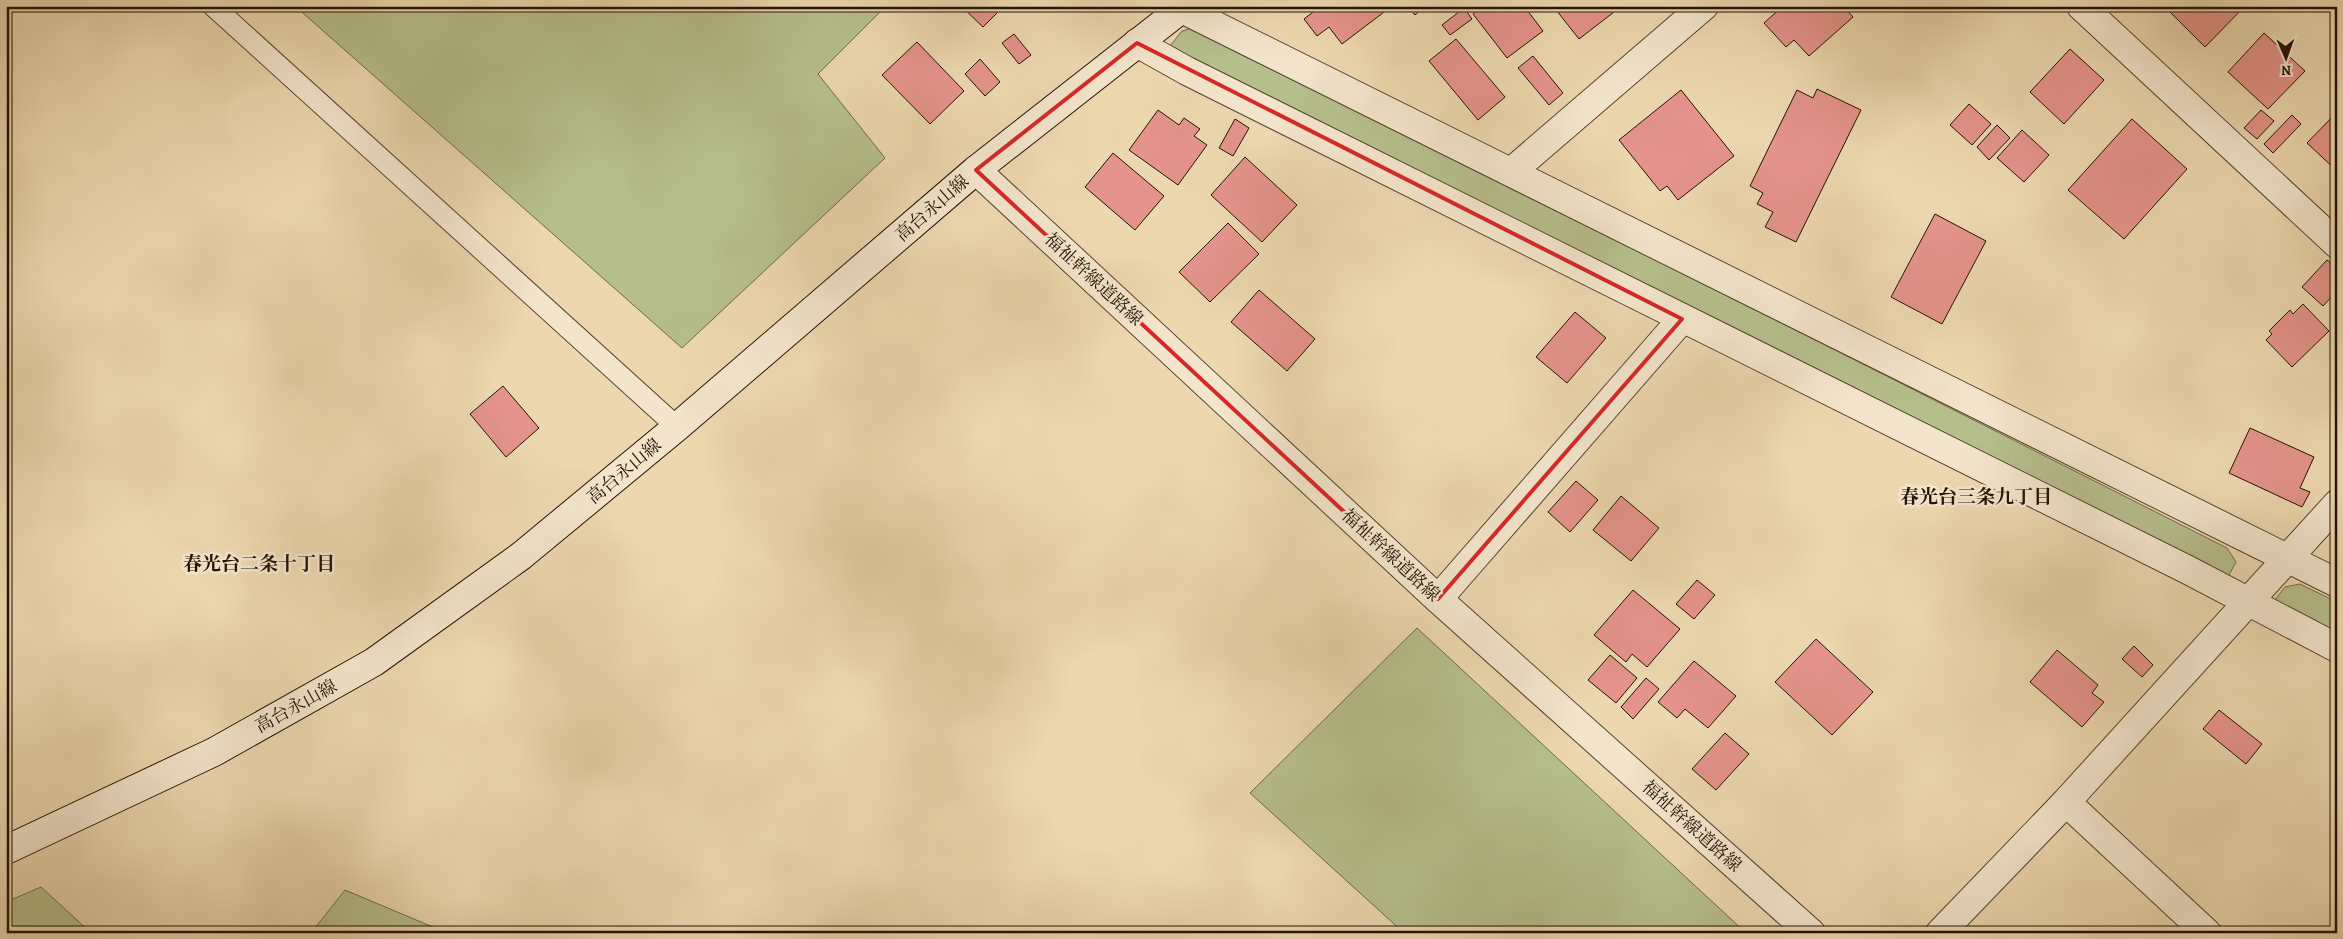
<svg xmlns="http://www.w3.org/2000/svg" width="2343" height="939" font-family="Alegreya,'Noto Serif JP',serif">
<style>
.green{fill:#b6bf8c;stroke:#6c6948}
.building{fill:#e5948b;stroke:#221303}
.lines{fill:none;stroke-linecap:round;stroke-linejoin:round}
.lane-casing{stroke:#55442e;stroke-width:22}
.street-casing{stroke:#55442e;stroke-width:30}
.secondary-casing{stroke:#221303;stroke-width:30}
.lane{stroke:#f3e5cb;stroke-width:20}
.street{stroke:#f3e5cb;stroke-width:28}
.secondary{stroke:#f3e5cb;stroke-width:28}
.marked{fill:none;stroke:#d62828;stroke-width:4;stroke-linejoin:round}
.labels{text-anchor:middle;dominant-baseline:central;stroke-width:5;stroke-linejoin:round;paint-order:stroke}
.street-label{font-size:18px;fill:#221303;stroke:#f3e5cb}
.neighbourhood-label{font-size:19px;font-weight:bold;fill:#221303;stroke:#f3e5cb}
</style>
<rect width="100%" height="100%" fill="#edd7af"/>
<filter id="stains"><feTurbulence type="fractalNoise" baseFrequency=".004" numOctaves="4"/><feColorMatrix values="0 0 0 0 .2 0 0 0 0 .09 0 0 0 0 .02 0 0 0 .5 -.17"/></filter>
<radialGradient id="worn" r=".72"><stop offset=".6" stop-color="#630" stop-opacity="0"/><stop offset="1" stop-color="#630" stop-opacity=".3"/></radialGradient>
<g class="green">
<path d="M295 6H886L818 74 885 158 682 348Z"/>
<path d="M1196 27 2227 548 2236 562 2228 577 1166 51 1182 31Z"/>
<path d="M2300 584 2337 602V647L2271 605 2285 587Z"/>
<path d="M1417 628 1746 933H1404L1250 793Z"/>
<path d="M41 887 91 933H6V902Z"/>
<path d="M345 890 447 933H311Z"/>
</g>
<g class="building">
<path d="M961 6H1004L983 27Z"/>
<path d="M1321 6H1385L1388 9 1342 44 1329 27 1317 36 1304 19Z"/>
<path d="M1407 6H1425L1415 15Z"/>
<path d="M1483 6H1524L1543 31 1507 58 1473 14Z"/>
<path d="M1553 6H1616L1618 9 1579 39Z"/>
<path d="M1783 6H1843L1853 17 1809 56 1794 40 1786 47 1764 23Z"/>
<path d="M2164 6H2245L2205 47Z"/>
<path d="M1464 8 1472 19 1450 35 1442 25Z"/>
<path d="M2264 33 2305 71 2268 109 2228 72Z"/>
<path d="M1014 34 1031 55 1019 64 1002 43Z"/>
<path d="M1456 39 1505 97 1478 120 1429 61Z"/>
<path d="M917 42 964 91 930 124 882 75Z"/>
<path d="M2070 49 2104 80 2064 124 2030 92Z"/>
<path d="M1533 56 1563 93 1549 105 1518 68Z"/>
<path d="M980 59 1000 82 985 96 965 74Z"/>
<path d="M1817 89 1861 110 1796 242 1765 227 1773 212 1757 204 1763 193 1750 186 1797 90 1813 98Z"/>
<path d="M1681 90 1734 156 1678 200 1667 186 1660 191 1619 140Z"/>
<path d="M1969 104 1991 124 1972 145 1950 125Z"/>
<path d="M1158 110 1179 125 1184 118 1200 129 1194 136 1207 145 1178 185 1129 150Z"/>
<path d="M2261 110 2274 121 2257 139 2244 128Z"/>
<path d="M2337 112V171L2307 143Z"/>
<path d="M2292 115 2301 124 2273 153 2264 144Z"/>
<path d="M1235 119 1249 128 1233 156 1219 148Z"/>
<path d="M2132 119 2187 169 2124 239 2068 190Z"/>
<path d="M1997 125 2010 138 1989 160 1977 147Z"/>
<path d="M2022 130 2049 155 2024 182 1997 158Z"/>
<path d="M1113 153 1164 196 1135 230 1085 187Z"/>
<path d="M1245 157 1297 205 1262 242 1211 195Z"/>
<path d="M1935 214 1986 241 1942 324 1891 297Z"/>
<path d="M1228 223 1259 254 1210 302 1179 272Z"/>
<path d="M2327 260 2337 268V291L2323 306 2302 287Z"/>
<path d="M1259 290 1315 339 1287 371 1231 322Z"/>
<path d="M2303 304 2329 331 2292 367 2266 340 2272 334 2269 331 2290 310 2293 314Z"/>
<path d="M1575 312 1606 338 1567 383 1536 357Z"/>
<path d="M503 386 539 428 506 457 470 414Z"/>
<path d="M2250 428 2314 457 2300 488 2310 492 2302 507 2229 473Z"/>
<path d="M1576 481 1598 500 1570 532 1548 512Z"/>
<path d="M1621 496 1659 528 1631 561 1593 530Z"/>
<path d="M1697 580 1715 595 1694 619 1676 604Z"/>
<path d="M1633 590 1680 629 1647 667 1632 654 1626 662 1594 635Z"/>
<path d="M1816 639 1873 692 1832 735 1775 682Z"/>
<path d="M2134 646 2153 665 2142 677 2122 659Z"/>
<path d="M2057 650 2098 685 2092 693 2104 702 2082 727 2030 682Z"/>
<path d="M1610 655 1637 678 1616 703 1588 680Z"/>
<path d="M1694 661 1736 696 1708 728 1685 709 1677 718 1658 702Z"/>
<path d="M1646 678 1659 689 1633 719 1621 707Z"/>
<path d="M2219 710 2262 744 2246 764 2203 729Z"/>
<path d="M1725 733 1749 754 1716 790 1692 769Z"/>
</g>
<g class="lines">
<defs>
<path id="lane" d="M213 6 677 427"/>
<g id="street">
<path d="M2081 6 2337 244"/>
<path d="M1182 9 2337 583"/>
<path d="M1137 43 1187 71 2188 570 2337 648"/>
<path d="M976 170 1438 599 1811 933"/>
<path d="M1511 172 1704 6"/>
<path d="M1438 599 1682 319"/>
<path d="M2066 802 2207 933"/>
<path d="M1940 933 2066 802 2337 504"/>
</g>
<path id="secondary" d="M6 850 214 752 374 662 521 556 677 427 976 170 1185 6"/>
</defs>
<use href="#lane" class="lane-casing"/>
<use href="#street" class="street-casing"/>
<use href="#secondary" class="secondary-casing"/>
<use href="#lane" class="lane"/>
<use href="#street" class="street"/>
<use href="#secondary" class="secondary"/>
</g>
<path class="marked" d="M1137 43 1682 319 1438 599 976 170Z"/>
<g class="labels">
<g class="street-label">
<text transform="translate(932 208) rotate(-41)">高台永山線</text>
<text transform="translate(1094 279) rotate(43)">福祉幹線道路線</text>
<text transform="translate(624 471) rotate(-40)">高台永山線</text>
<text transform="translate(1391 555) rotate(43)">福祉幹線道路線</text>
<text transform="translate(296 706) rotate(-29)">高台永山線</text>
<text transform="translate(1692 826) rotate(42)">福祉幹線道路線</text>
</g>
<g class="neighbourhood-label">
<text x="1976" y="497">春光台三条九丁目</text>
<text x="259" y="564">春光台二条十丁目</text>
</g>
</g>
<rect width="2343" height="939" fill="none" stroke="#edd7af" stroke-width="25"/>
<rect x="8" y="8" width="2328" height="924" fill="none" stroke="#221303" stroke-width="2.5"/>
<rect x="12" y="12" width="2318" height="914" fill="none" stroke="#221303"/>
<g transform="translate(2286 58) rotate(178)" stroke="#f3e5cb" stroke-width="4" paint-order="stroke">
<path d="M0-4L9 19L0 12L-9 19Z" fill="#221303"/>
<text y="-8" font-size="14" font-weight="bold" text-anchor="middle" fill="#221303">N</text>
</g>
<rect width="100%" height="100%" filter="url(#stains)"/>
<rect width="100%" height="100%" fill="url(#worn)"/>
</svg>
